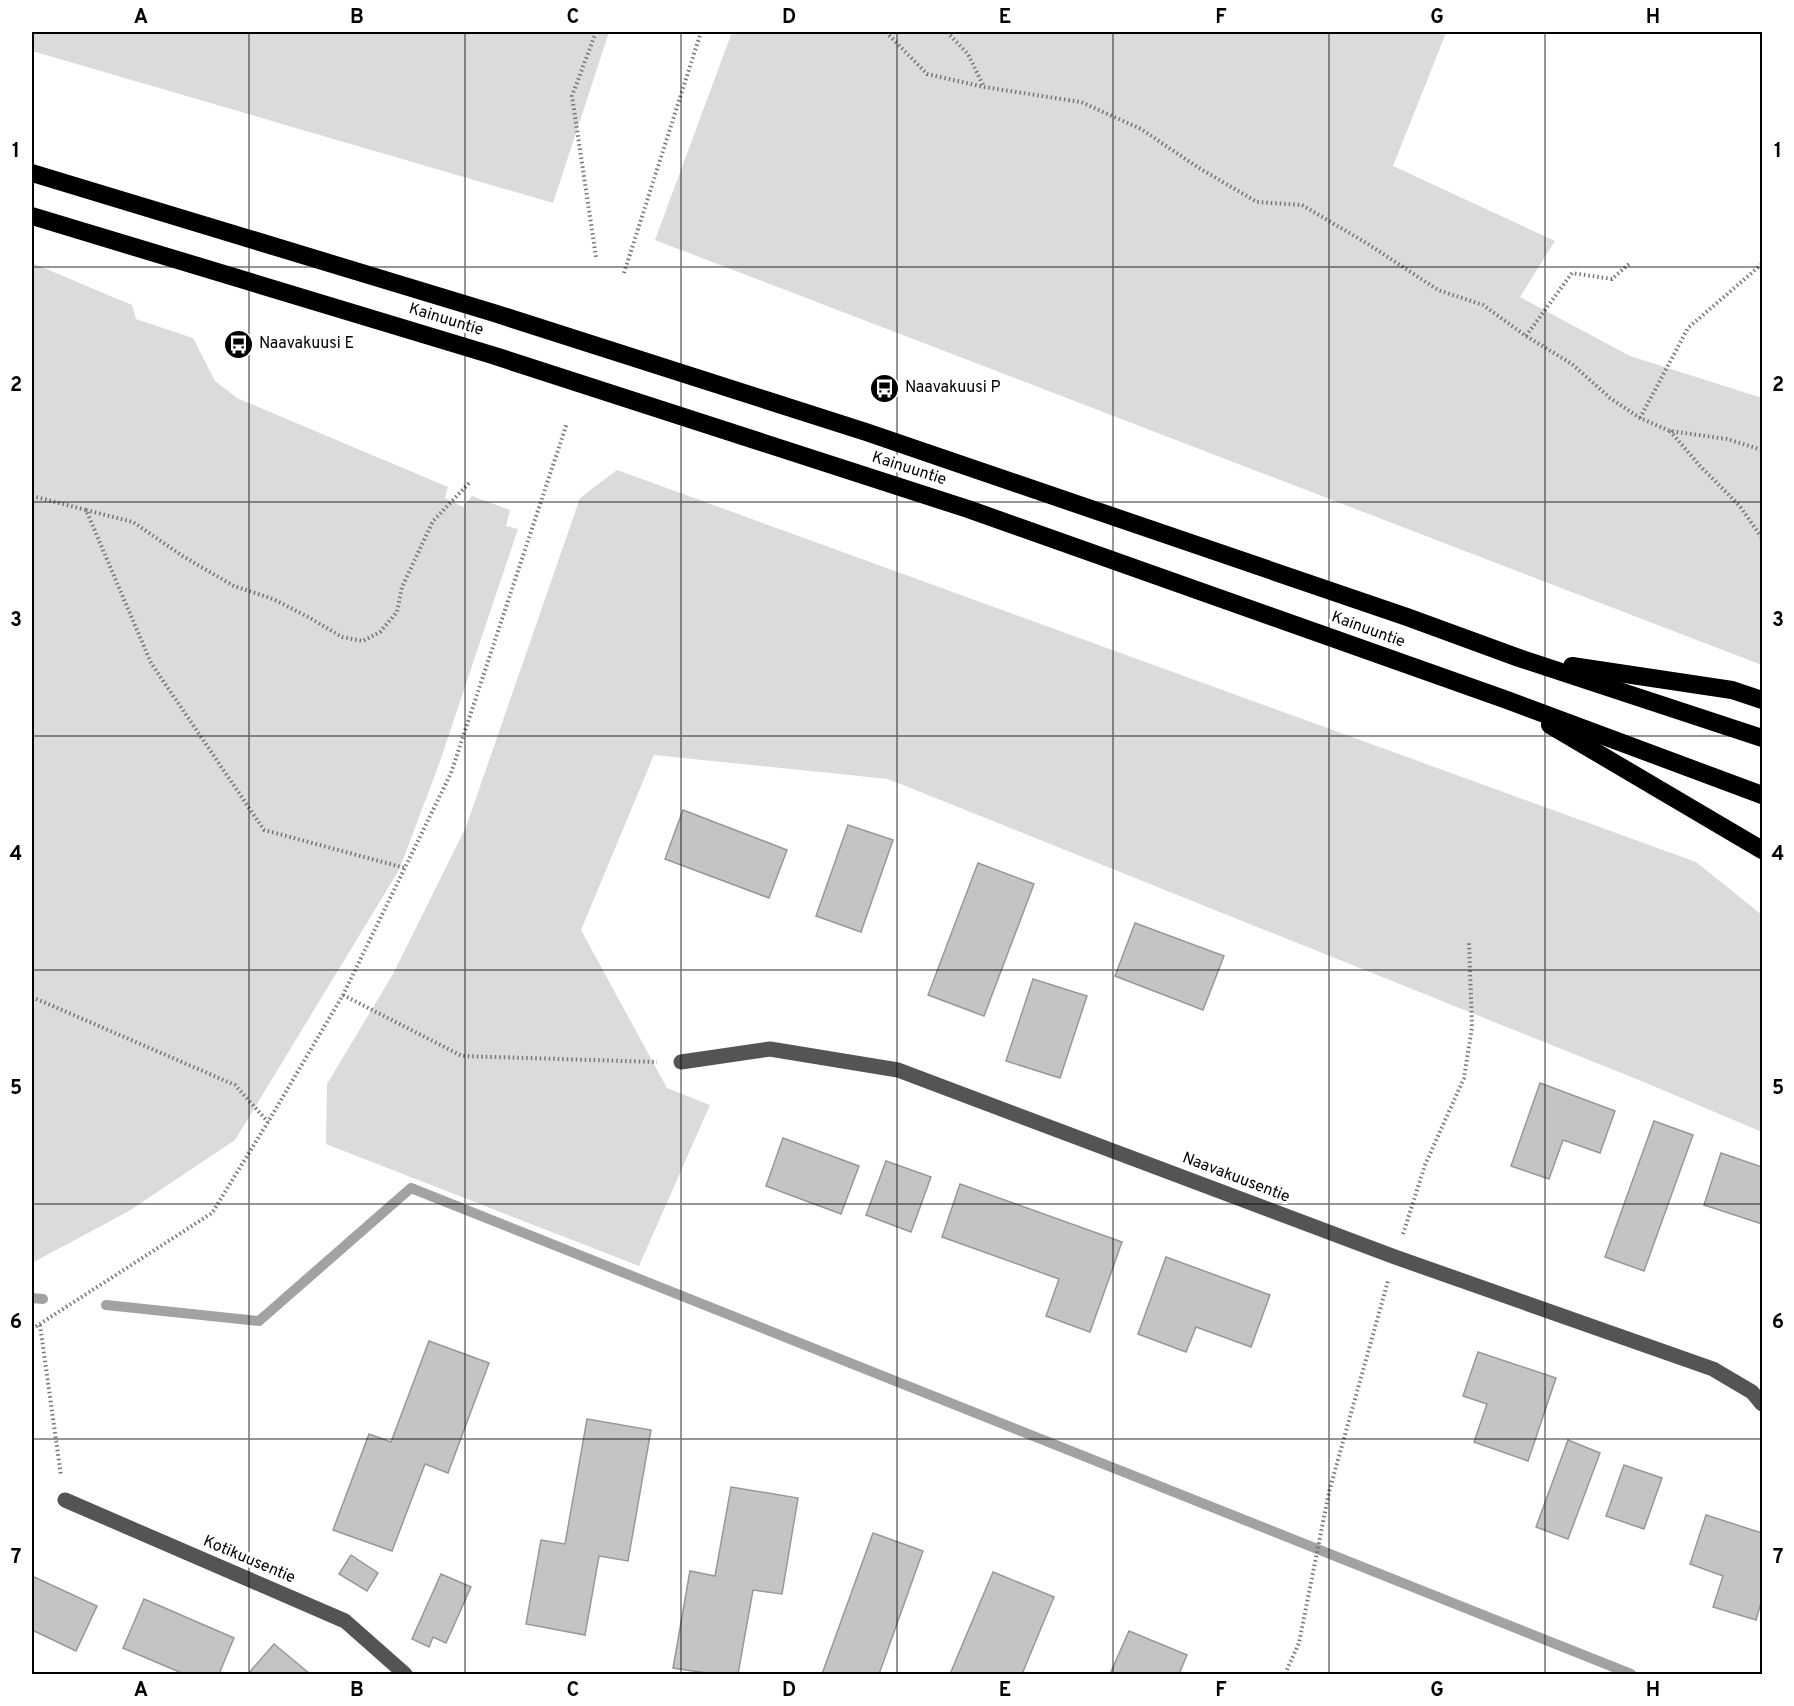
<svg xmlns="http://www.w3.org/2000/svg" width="1794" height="1706" font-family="Overpass,sans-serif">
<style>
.green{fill:#dbdbdb}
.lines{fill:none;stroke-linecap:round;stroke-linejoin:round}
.stream{stroke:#a2a2a2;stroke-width:10}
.building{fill:#c4c4c4;stroke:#989898;stroke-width:1.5}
.path{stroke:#767676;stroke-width:4;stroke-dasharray:1.5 3;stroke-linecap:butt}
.minor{stroke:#545454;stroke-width:15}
.highway{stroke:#000;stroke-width:18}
.grid{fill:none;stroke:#000;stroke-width:1.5;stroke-opacity:0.55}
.labels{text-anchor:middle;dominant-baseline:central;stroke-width:6;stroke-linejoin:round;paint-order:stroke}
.street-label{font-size:16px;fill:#000;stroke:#fff}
.poi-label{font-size:16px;fill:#000;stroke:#fff;text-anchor:start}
.neatline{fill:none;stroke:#000;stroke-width:2}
.grid-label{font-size:20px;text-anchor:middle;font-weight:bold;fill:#000}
</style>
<rect width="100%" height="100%" fill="#fff"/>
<g class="green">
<path d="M32 32H609L553 203 32 51Z"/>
<path d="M732 32H1443L1446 33 1393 166 1555 241 1520 297 1630 356 1762 398V665L655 240Z"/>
<path d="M32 263 132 305 136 319 193 338 215 381 237 398 448 487 445 498 463 507 472 496 510 510 506 526 518 529 438 767 399 870 235 1140 129 1211 32 1263Z"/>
<path d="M617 470 1696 862 1762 915V1132L1639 1080 888 779 654 755 581 930 667 1088 710 1105 639 1266 326 1144 327 1084 393 974 466 827 580 498Z"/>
</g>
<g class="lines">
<g class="stream">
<path d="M32 1298 43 1299"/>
<path d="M106 1305 259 1321 411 1188 1631 1674"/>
</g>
</g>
<g class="building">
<path d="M683 810 787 850 769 898 665 859Z"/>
<path d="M848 825 893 840 861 932 816 916Z"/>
<path d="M978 863 1034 884 984 1016 928 995Z"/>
<path d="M1135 923 1224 956 1203 1010 1115 976Z"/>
<path d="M1033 979 1087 996 1060 1078 1006 1061Z"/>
<path d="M1540 1083 1615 1111 1600 1153 1563 1140 1549 1179 1511 1166Z"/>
<path d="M1654 1121 1693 1135 1644 1271 1605 1257Z"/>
<path d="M783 1138 859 1166 841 1214 766 1186Z"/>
<path d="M1721 1153 1762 1167V1224L1704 1205Z"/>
<path d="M886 1161 931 1177 911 1232 866 1215Z"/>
<path d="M960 1184 1122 1242 1090 1332 1046 1316 1059 1279 942 1237Z"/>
<path d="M1166 1257 1270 1295 1251 1347 1196 1327 1186 1352 1138 1334Z"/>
<path d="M429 1341 489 1363 448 1473 425 1464 392 1551 333 1530 369 1434 391 1442Z"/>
<path d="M1478 1352 1556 1378 1528 1461 1474 1442 1487 1404 1463 1396Z"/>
<path d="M587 1419 651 1430 628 1561 599 1556 585 1635 526 1624 541 1540 565 1544Z"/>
<path d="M1568 1440 1600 1453 1568 1539 1536 1527Z"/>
<path d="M1624 1465 1662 1478 1644 1529 1606 1516Z"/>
<path d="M731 1487 798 1498 782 1594 753 1590 738 1674H713L673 1668 690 1571 715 1576Z"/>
<path d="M1706 1515 1762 1533V1599L1756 1620 1713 1607 1723 1576 1690 1564Z"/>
<path d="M873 1533 923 1551 879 1674H822Z"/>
<path d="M351 1555 378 1573 367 1591 339 1574Z"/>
<path d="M993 1572 1054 1597 1022 1674H950Z"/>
<path d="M441 1574 471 1587 446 1643 433 1637 429 1647 412 1639Z"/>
<path d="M32 1576 97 1606 76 1651 32 1630Z"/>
<path d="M144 1599 234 1638 219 1674H184L123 1648Z"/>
<path d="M1129 1631 1187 1655 1179 1674H1110Z"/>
<path d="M274 1644 310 1674H248Z"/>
</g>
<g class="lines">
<g class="path">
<path d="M596 32 572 96 596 257"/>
<path d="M886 32 927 74 984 87 1081 102 1141 129 1199 168 1257 202 1302 205 1368 244 1438 290 1483 305 1526 336 1572 364 1610 398 1640 418 1670 431 1727 439 1762 450"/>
<path d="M947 32 968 54 984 87"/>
<path d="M624 273 701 32"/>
<path d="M1526 336 1572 273 1612 279 1630 263"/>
<path d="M1640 418 1688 328 1762 264"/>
<path d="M1670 431 1700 466 1739 505 1762 538"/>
<path d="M32 496 86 510 151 663 264 830 405 868"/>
<path d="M86 510 133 522 184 557 234 586 273 599 310 618 342 637 363 641 380 632 397 612 402 587 433 521 470 482"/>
<path d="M343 995 462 1056 657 1062"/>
<path d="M32 997 235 1085 268 1122"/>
<path d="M1403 1234 1425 1165 1464 1078 1472 1027 1469 942"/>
<path d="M40 1325 61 1476"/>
<path d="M32 1329 212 1213 268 1122 343 995 451 773 567 423"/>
<path d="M1285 1674 1299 1643 1329 1492 1388 1281"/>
</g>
<g class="minor">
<path d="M681 1062 770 1049 898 1070 1395 1257 1713 1369 1752 1392 1762 1404"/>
<path d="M65 1500 345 1621 405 1674"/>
</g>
<g class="highway">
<path d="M32 173 494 313 866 432 1407 617 1519 658 1762 738"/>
<path d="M32 216 492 355 968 509 1507 700 1762 795"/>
<path d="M1572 666 1732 690 1762 700"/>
<path d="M1550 725 1762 850"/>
</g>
</g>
<path class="grid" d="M249 32V1674M465 32V1674M681 32V1674M897 32V1674M1113 32V1674M1329 32V1674M1545 32V1674M32 267H1762M32 502H1762M32 736H1762M32 970H1762M32 1204H1762M32 1439H1762"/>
<defs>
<symbol id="bus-disc" viewBox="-11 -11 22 22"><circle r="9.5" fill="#000" stroke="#fff"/><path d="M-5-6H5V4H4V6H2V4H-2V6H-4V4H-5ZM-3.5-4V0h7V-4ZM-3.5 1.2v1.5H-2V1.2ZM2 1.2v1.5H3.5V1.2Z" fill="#fff"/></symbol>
</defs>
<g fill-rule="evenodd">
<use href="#bus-disc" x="222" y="328" width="33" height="33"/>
<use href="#bus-disc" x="868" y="372" width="33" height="33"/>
</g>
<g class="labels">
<g class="street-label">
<text transform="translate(446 320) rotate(17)">Kainuuntie</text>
<text transform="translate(909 469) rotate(18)">Kainuuntie</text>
<text transform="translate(1368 630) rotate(20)">Kainuuntie</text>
<text transform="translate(1236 1178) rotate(21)">Naavakuusentie</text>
<text transform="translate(249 1560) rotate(23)">Kotikuusentie</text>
</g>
<g class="poi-label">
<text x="259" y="344">Naavakuusi E</text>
<text x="905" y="388">Naavakuusi P</text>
</g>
</g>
<rect width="1794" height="1706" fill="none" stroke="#ffffff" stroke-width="66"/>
<rect x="33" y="33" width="1728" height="1640" class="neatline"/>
<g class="grid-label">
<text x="141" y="23">A</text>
<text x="357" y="23">B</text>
<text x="573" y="23">C</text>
<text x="789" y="23">D</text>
<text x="1005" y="23">E</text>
<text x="1221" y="23">F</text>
<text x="1437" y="23">G</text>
<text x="1653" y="23">H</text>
<text x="16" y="157">1</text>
<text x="1778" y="157">1</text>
<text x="16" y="391">2</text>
<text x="1778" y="391">2</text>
<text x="16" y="626">3</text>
<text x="1778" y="626">3</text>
<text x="16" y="860">4</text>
<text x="1778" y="860">4</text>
<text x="16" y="1094">5</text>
<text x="1778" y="1094">5</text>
<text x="16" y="1328">6</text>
<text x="1778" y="1328">6</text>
<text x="16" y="1563">7</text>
<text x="1778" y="1563">7</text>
<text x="141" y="1696">A</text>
<text x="357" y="1696">B</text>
<text x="573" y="1696">C</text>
<text x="789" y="1696">D</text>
<text x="1005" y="1696">E</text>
<text x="1221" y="1696">F</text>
<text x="1437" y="1696">G</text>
<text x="1653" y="1696">H</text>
</g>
</svg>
